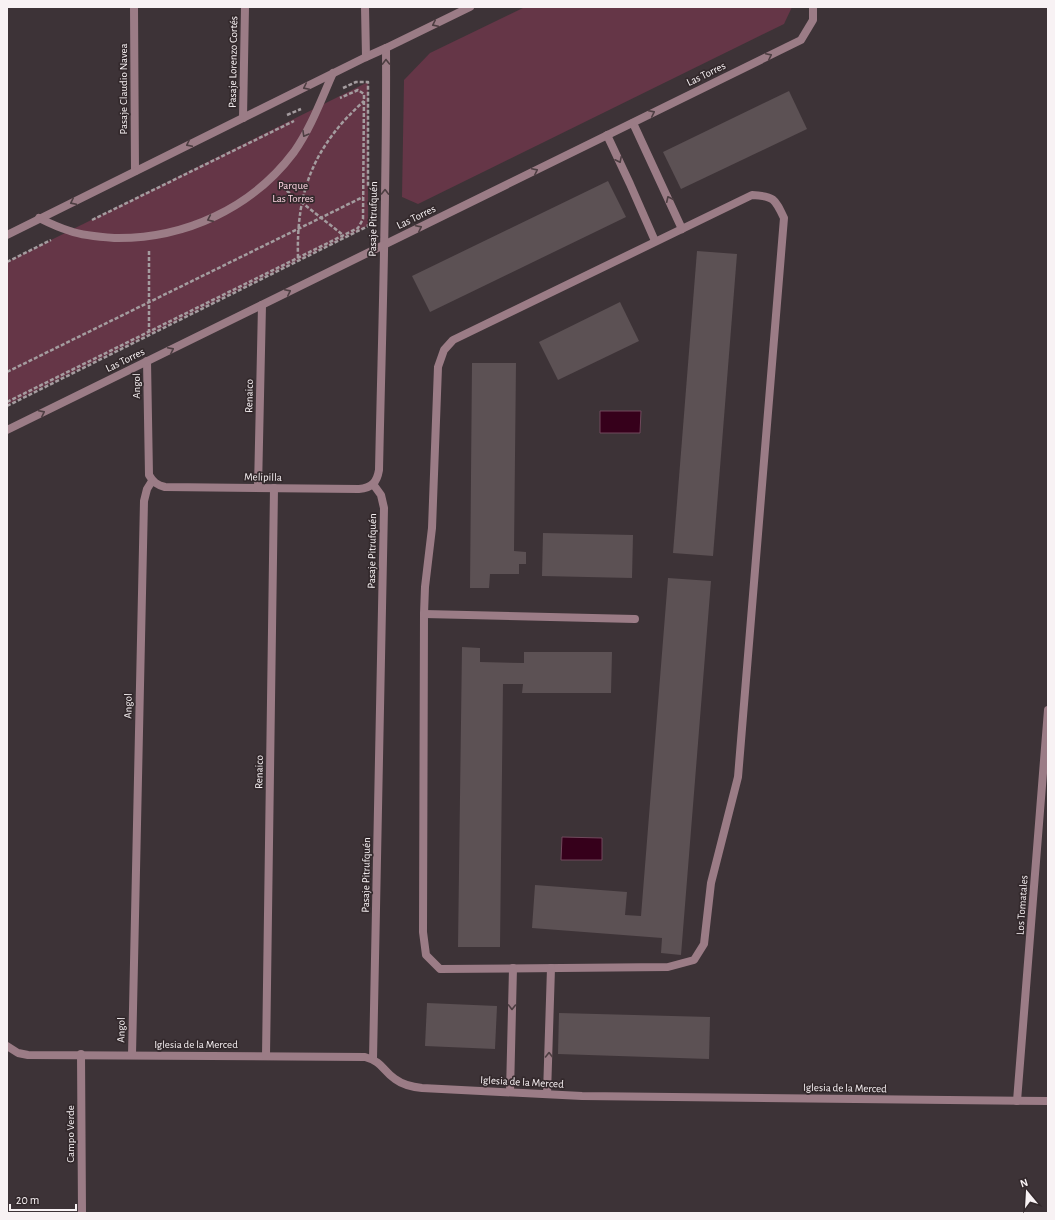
<svg xmlns="http://www.w3.org/2000/svg" width="1055" height="1220" font-family="'Alegreya Sans',sans-serif">
<style>
.green{fill:#653647}
.water{fill:#36001b;stroke:#70495c}
.building{fill:#5c5154}
.lines{fill:none;stroke-linecap:round;stroke-linejoin:round}
.path{stroke:#a49c9f;stroke-width:2.5;stroke-dasharray:4 2;stroke-linecap:butt}
.service{stroke:#9b7c86;stroke-width:8}
.minor{stroke:#9b7c86;stroke-width:8}
.tertiary{stroke:#9b7c86;stroke-width:8}
.oneway{stroke:#4d3e42}
.labels{text-anchor:middle;dominant-baseline:central;stroke-width:3.5;stroke-linejoin:round;paint-order:stroke}
.street-label{font-size:11px;fill:#f8f2f4;stroke:#33292c}
.park-label{font-size:11px;fill:#fbd3e0;stroke:#33292c}
</style>
<rect width="100%" height="100%" fill="#3d3337"/>
<g class="green">
<path d="M525 7H792L784 24 418 204 402 197 404 80 430 53Z"/>
<path d="M368 82V226L7 405V262Z"/>
</g>
<g class="water">
<path d="M600 411H641L640 433H600Z"/>
<path d="M562 837 602 838V860H561Z"/>
</g>
<g class="building">
<path d="M789 91 807 129 681 189 663 152Z"/>
<path d="M608 181 626 217 430 312 412 276Z"/>
<path d="M697 251 737 254 713 556 673 553Z"/>
<path d="M620 302 639 341 558 380 539 342Z"/>
<path d="M472 363H516L514 551 526 552V564H519V574H490L489 588H470Z"/>
<path d="M543 533 633 535 632 578 542 576Z"/>
<path d="M668 578 711 581 681 955 661 953 662 938 532 928 535 885 627 892 625 915 641 916Z"/>
<path d="M462 647 480 648V662L524 663V652H612L611 693H522L523 684H503L500 947H458Z"/>
<path d="M427 1003 497 1006 495 1049 425 1046Z"/>
<path d="M559 1013 710 1017 709 1059 558 1054Z"/>
</g>
<g class="lines">
<g class="path">
<path d="M343 88 356 82H368V187"/>
<path d="M287 115 301 109"/>
<path d="M282 187 343 235"/>
<path d="M92 220 294 121"/>
<path d="M149 251V332"/>
<path d="M298 258C296 191 314 146 364 101"/>
<path d="M7 262 51 240"/>
<path d="M7 372 363 197"/>
<path d="M7 402 358 228 363 219 364 94 358 90 340 98"/>
<path d="M7 406 368 226V224"/>
</g>
<g class="service">
<path d="M633 123 682 229"/>
<path d="M607 135 630 184 655 241"/>
<path d="M752 195C774 196 775 199 784 218L738 777 711 883 704 944 694 960 668 967 440 969 426 955 423 932 424 614 425 587 432 528 438 367 444 350 453 340Z"/>
<path d="M39 218C49 223 60 228 70 231 84 236 100 237 115 238 185 239 252 208 294 152 311 128 321 100 333 73"/>
<path d="M424 614 635 619"/>
<path d="M510 1092 513 968"/>
<path d="M547 1094 551 968"/>
</g>
<g class="minor">
<path d="M134 7 135 171"/>
<path d="M243 118 245 7"/>
<path d="M7 235 366 57 365 7"/>
<path d="M147 361 149 475C153 482 157 485 165 487L359 489C372 488 377 482 379 470 382 329 387 188 386 48L470 7"/>
<path d="M7 430 801 40 813 20V7"/>
<path d="M258 488 262 305"/>
<path d="M7 1046 18 1053 28 1055 365 1057C383 1062 382 1070 395 1079 403 1085 412 1087 422 1088L582 1096 1048 1101"/>
<path d="M81 1054 82 1213"/>
<path d="M132 1055 144 501 147 489 152 481"/>
<path d="M266 1056 274 488"/>
<path d="M373 1059 384 508 381 495 373 484"/>
<path d="M1017 1101 1048 710"/>
</g>
<path class="tertiary" d="M366 57 386 48"/>
</g>
<defs><path id="oneway-chevron" d="M-2-3.5L2.5 0L-2 3.5" fill="none" stroke-width="1.6" stroke-linecap="round" stroke-linejoin="round"/></defs>
<g class="oneway">
<use href="#oneway-chevron" transform="translate(435 24) rotate(154)"/>
<use href="#oneway-chevron" transform="translate(769 56) rotate(-26)"/>
<use href="#oneway-chevron" transform="translate(386 62) rotate(-91)"/>
<use href="#oneway-chevron" transform="translate(306 87) rotate(154)"/>
<use href="#oneway-chevron" transform="translate(652 113) rotate(-26)"/>
<use href="#oneway-chevron" transform="translate(305 134) rotate(120)"/>
<use href="#oneway-chevron" transform="translate(189 144) rotate(154)"/>
<use href="#oneway-chevron" transform="translate(619 160) rotate(64)"/>
<use href="#oneway-chevron" transform="translate(535 171) rotate(-26)"/>
<use href="#oneway-chevron" transform="translate(385 192) rotate(-89)"/>
<use href="#oneway-chevron" transform="translate(669 199) rotate(-115)"/>
<use href="#oneway-chevron" transform="translate(73 202) rotate(154)"/>
<use href="#oneway-chevron" transform="translate(210 219) rotate(156)"/>
<use href="#oneway-chevron" transform="translate(419 228) rotate(-26)"/>
<use href="#oneway-chevron" transform="translate(288 292) rotate(-26)"/>
<use href="#oneway-chevron" transform="translate(171 350) rotate(-26)"/>
<use href="#oneway-chevron" transform="translate(42 413) rotate(-26)"/>
<use href="#oneway-chevron" transform="translate(512 1007) rotate(91)"/>
<use href="#oneway-chevron" transform="translate(549 1055) rotate(-89)"/>
</g>
<g class="labels">
<g class="street-label">
<text transform="translate(233 62) rotate(-89)">Pasaje Lorenzo Cortés</text>
<text transform="translate(706 74) rotate(-26)">Las Torres</text>
<text transform="translate(123 89) rotate(-90)">Pasaje Claudio Navea</text>
<text transform="translate(416 217) rotate(-26)">Las Torres</text>
<text transform="translate(373 219) rotate(-89)">Pasaje Pitrufquén</text>
<text transform="translate(125 360) rotate(-26)">Las Torres</text>
<text transform="translate(136 386) rotate(-90)">Angol</text>
<text transform="translate(249 396) rotate(-89)">Renaico</text>
<text transform="translate(263 477) rotate(1)">Melipilla</text>
<text transform="translate(372 551) rotate(-89)">Pasaje Pitrufquén</text>
<text transform="translate(128 706) rotate(-89)">Angol</text>
<text transform="translate(259 772) rotate(-89)">Renaico</text>
<text transform="translate(366 875) rotate(-89)">Pasaje Pitrufquén</text>
<text transform="translate(1022 905) rotate(-86)">Los Tomatales</text>
<text transform="translate(121 1030) rotate(-89)">Angol</text>
<text x="196" y="1044">Iglesia de la Merced</text>
<text transform="translate(522 1082) rotate(3)">Iglesia de la Merced</text>
<text transform="translate(845 1088) rotate(1)">Iglesia de la Merced</text>
<text transform="translate(70 1134) rotate(-90)">Campo Verde</text>
</g>
<g class="park-label">
<text x="293" y="185">Parque<tspan x="293" dy="13">Las Torres</tspan></text>
</g>
</g>
<rect width="1055" height="1220" fill="none" stroke="#f8f2f4" stroke-width="16"/>
<g transform="translate(1027 1192) rotate(342)" stroke="#33292c" stroke-width="3" paint-order="stroke">
<path d="M0-3L7 15L0 10L-7 15Z" fill="#f8f2f4"/>
<text y="-6" font-size="11" font-weight="bold" text-anchor="middle" fill="#f8f2f4">N</text>
</g>
<path d="M10 1204v6h66v-6" fill="none" stroke="#f8f2f4" stroke-width="2"/>
<text x="16" y="1204" font-size="12" fill="#f8f2f4" stroke="#33292c" stroke-width="3" paint-order="stroke">20 m</text>
</svg>
